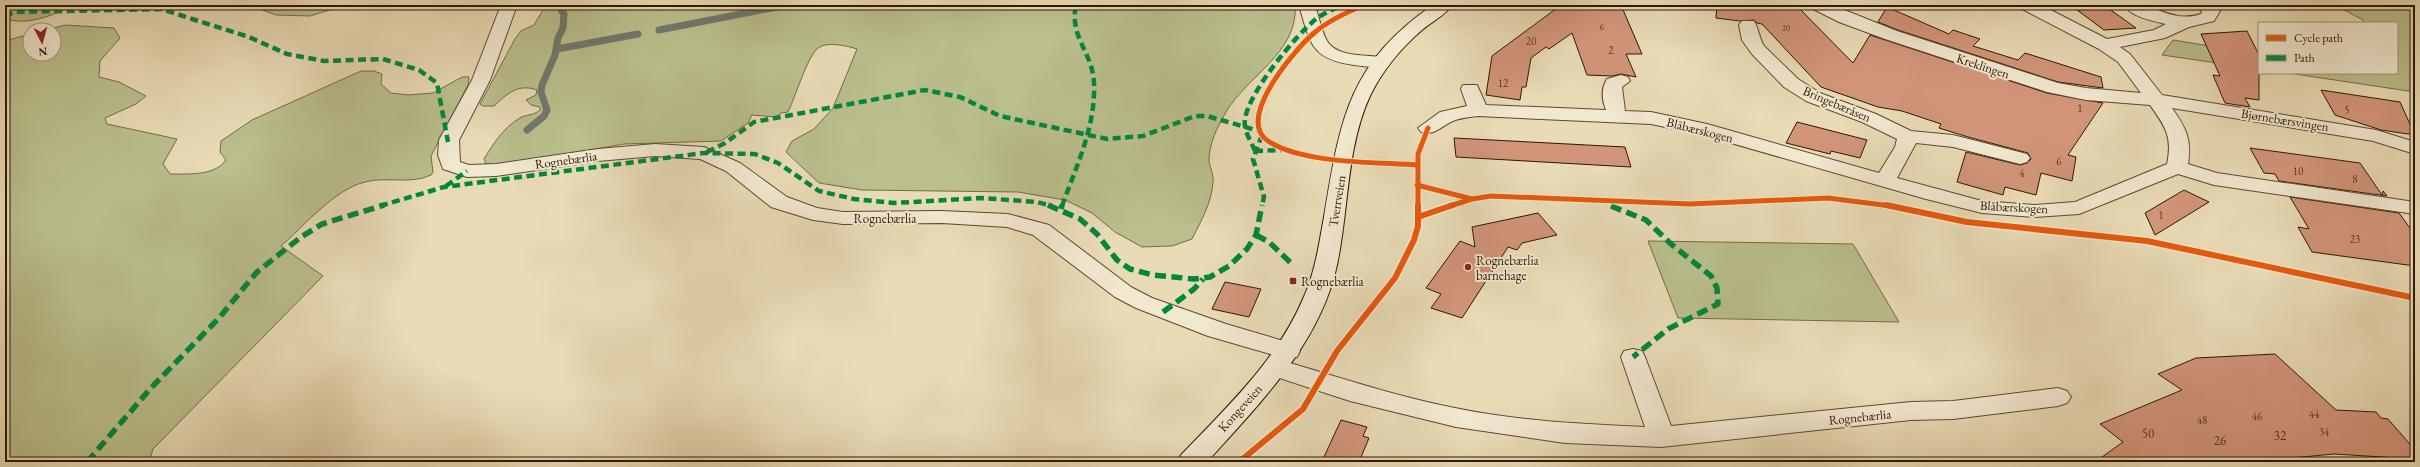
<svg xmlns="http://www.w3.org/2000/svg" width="2420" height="467" font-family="'EB Garamond',serif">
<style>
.green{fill:#babf8b;stroke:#746b46}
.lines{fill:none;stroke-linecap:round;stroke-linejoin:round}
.stream{stroke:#70786f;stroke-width:7}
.building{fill:#d29579;stroke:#2e1702}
.minor-casing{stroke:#5d482f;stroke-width:2}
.secondary-casing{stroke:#2e1702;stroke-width:2}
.minor{fill:#f1e8d0;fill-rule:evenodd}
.secondary{fill:#f1e8d0;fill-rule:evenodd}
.quiet-far1{stroke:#00873e;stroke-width:4.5;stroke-dasharray:8 4.5;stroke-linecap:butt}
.quiet{stroke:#00873e;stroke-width:5.5;stroke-dasharray:11 5.5;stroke-linecap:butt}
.cycleway-far1-casing{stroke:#f1e8d0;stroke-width:7}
.cycleway-casing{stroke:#f1e8d0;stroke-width:9}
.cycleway-far1{stroke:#e8590c;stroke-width:5}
.cycleway{stroke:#e8590c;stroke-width:6}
.poi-dot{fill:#8f2418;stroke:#f1e8d0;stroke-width:1.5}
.labels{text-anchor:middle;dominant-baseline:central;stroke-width:4;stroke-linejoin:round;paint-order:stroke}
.far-number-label{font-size:9px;fill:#573620}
.number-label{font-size:11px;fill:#573620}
.street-label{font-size:13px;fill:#2e1702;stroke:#f1e8d0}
.poi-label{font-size:13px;fill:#2e1702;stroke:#f1e8d0;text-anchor:start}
.near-number-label{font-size:13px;fill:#573620}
</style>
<rect width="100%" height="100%" fill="#e9dbb6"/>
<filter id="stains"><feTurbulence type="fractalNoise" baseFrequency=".005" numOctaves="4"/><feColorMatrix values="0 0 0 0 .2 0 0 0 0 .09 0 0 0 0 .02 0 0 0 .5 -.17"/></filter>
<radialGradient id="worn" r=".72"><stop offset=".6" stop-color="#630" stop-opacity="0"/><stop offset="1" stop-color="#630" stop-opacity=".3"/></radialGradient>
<g class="green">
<path d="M5 5H73C55 15 25 27 5 18Z"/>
<path d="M249 5H346L310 16 276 15Z"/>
<path d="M546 5H1295C1299 52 1247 76 1226 112 1217 128 1209 143 1209 161 1210 168 1214 175 1213 182 1212 202 1201 221 1192 239L1172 246 1142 247 1115 232 1092 213 1065 200 1018 192 862 190 819 183 786 152 792 141 814 129 833 108 857 49C848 46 827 41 818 48 807 57 795 98 788 112L781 113 776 117 752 115 748 123 721 141 624 144 499 166 486 164 484 159C494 143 503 128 520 118 527 114 533 116 540 110V107L531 105 526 100 536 95 537 90C518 83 507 94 494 106H483L480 104 515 39 521 31 534 25Z"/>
<path d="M2335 5H2415V92L2288 73H2397V23H2364L2363 20Z"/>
<path d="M65 25 114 28 120 38 100 61 99 77 119 82 146 96 136 104 105 118 107 124 177 139 163 164 170 174C188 174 215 176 226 160L220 152 221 141 252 120 361 71H374L382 74 381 84 391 93 408 95 433 93 462 77H469L468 85 431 156 433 172 431 175C410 185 387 176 365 182 335 189 304 226 281 246L323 276 153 449 149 462H5V41L30 34V54H54V30H47Z"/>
<path d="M2173 40 2259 54V69L2162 55Z"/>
<path d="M1648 241 1853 244 1899 322 1678 318Z"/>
</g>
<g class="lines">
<g class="stream">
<path d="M659 30 787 5"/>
<path d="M557 49 638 34"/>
<path d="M527 130 544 116 547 110 541 92 542 85 555 55 558 38 563 28 564 14 561 10 565 5"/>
</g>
</g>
<g class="building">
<path d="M1561 5H1621L1642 54H1626L1636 77 1621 74 1612 76 1587 75 1572 33 1549 49 1546 47 1531 58 1526 87H1522L1520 100 1486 95 1492 56Z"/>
<path d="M1717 5H1796L1853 63 1870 35 2047 93 2103 103 2068 155 2076 157 2072 181 2041 173 2036 195 2005 187 2003 195 1957 182 1966 152 2020 165 2027 163 2031 159 2028 153 1968 137 1939 128 1941 124 1902 111 1878 107 1821 87 1762 24 1757 23 1754 20 1740 21 1716 18Z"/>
<path d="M1887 7 1949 34 1953 30 1980 39 1973 46 2018 60 2025 53 2101 77 2103 88 2058 82 1898 30 1878 22Z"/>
<path d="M2108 8 2136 28 2104 30 2077 10Z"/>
<path d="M2247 31 2259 55V100L2245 98 2250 107 2225 103 2213 75 2220 76 2201 34Z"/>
<path d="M2321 90 2400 102 2415 135 2381 130 2335 115Z"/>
<path d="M1797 122 1867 140 1860 158 1831 151 1830 154 1786 143Z"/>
<path d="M1454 138 1625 147 1631 167 1456 157Z"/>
<path d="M2250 148 2360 163 2382 195 2383 191 2387 196 2279 181 2275 174 2264 173Z"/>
<path d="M2184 190 2209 202 2155 235 2145 213Z"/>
<path d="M2290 197 2399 213 2415 235V266L2312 252 2298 227 2309 229Z"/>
<path d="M1538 213 1557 235 1522 243 1517 250 1508 247 1462 318 1431 308 1441 294 1426 288 1460 241 1475 247 1472 227Z"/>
<path d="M1225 282 1261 289 1249 317 1212 309Z"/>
<path d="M2275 354 2336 410 2376 412 2381 418 2388 419 2415 450V459L2334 454 2250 462H2095L2123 442 2100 424 2182 390 2158 374 2196 358Z"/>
<path d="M1341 420 1367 427 1363 436 1369 438 1359 462H1341L1324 457Z"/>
</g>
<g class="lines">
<defs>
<g id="minor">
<path d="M501 5H517L490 80 459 140 460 162 469 165 496 164 598 149 655 144 704 147 740 163 787 197 817 208 843 212 942 211 1008 214 1049 225 1131 287 1152 298 1226 324 1297 345 1300 351 1297 357 1288 359 1208 336 1136 308 1115 297 1033 235 1007 227 942 223 843 224 813 220 771 207 726 171 700 159 655 156 598 161 496 176 467 177 443 169 438 155 439 140 472 80Z"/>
<path d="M1299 5H1315C1319 17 1321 30 1327 41 1338 59 1371 54 1388 58L1391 62 1388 66C1378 69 1365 66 1354 65 1310 59 1310 42 1299 5Z"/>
<path d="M1811 5H1832L1897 31 2058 83 2086 88 2141 93 2118 62 2099 49 2022 9 2020 5H2041L2107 39 2154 30 2166 24C2153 21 2131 17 2124 5 2130 5 2139 3 2146 6 2165 12 2180 21 2201 14L2202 12 2197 5H2215L2220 11 2214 21 2189 27 2165 38 2120 47 2130 54 2162 95 2376 130 2415 142V154L2373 141 2172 108C2186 128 2192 139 2188 164L2217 173 2415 202V214L2214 185 2178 174 2079 214 2035 217 1982 213 1926 199 1703 135 1651 124 1478 116C1470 117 1460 118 1453 121 1441 126 1435 136 1421 132L1418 128 1440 112 1467 106 1461 89 1463 85H1477L1486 105 1606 110C1602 100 1601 88 1607 79L1621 75 1628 77 1630 81 1622 87 1625 111 1651 112 1707 124 1879 173 1895 147 1897 139 1862 122 1806 101 1784 87 1752 54 1742 40 1739 25 1742 21H1754C1759 29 1759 38 1764 46L1798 79 1820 93 1876 114 1911 131 1953 135 2027 154 2030 158 2027 162 2020 164 1953 147 1916 143 1897 178 1982 201 2035 205 2075 202 2167 164C2173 137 2165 126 2150 105L2086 100 2047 92 1885 39 1839 22 1813 9Z"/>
<path d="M1633 349 1642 351 1645 357 1671 426 1911 402 1953 401 2058 388 2067 391 2071 397 2067 403 2058 406 1953 419 1911 420 1661 447 1565 443 1456 427 1350 401 1267 374 1264 368 1267 362 1276 359C1336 376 1394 396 1455 408 1517 421 1582 424 1645 427L1621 357 1624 351Z"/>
</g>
<path id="secondary" d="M1433 5H1452C1446 15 1431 22 1422 30 1401 48 1382 71 1370 96 1346 148 1349 210 1337 265 1320 344 1259 404 1207 462H1177L1181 455C1227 407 1277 360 1303 299 1315 273 1319 244 1324 217 1340 122 1347 64 1433 5Z"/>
</defs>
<use href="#minor" class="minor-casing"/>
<use href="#secondary" class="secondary-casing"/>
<use href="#minor" class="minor"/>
<use href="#secondary" class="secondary"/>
<g class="quiet-far1">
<path d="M5 16 15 12 161 9 249 37 287 54 324 61 383 59 419 70 437 83 448 142"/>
<path d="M1262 135 1253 159 1264 197 1262 206"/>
<path d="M1255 151C1251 141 1243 130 1245 119 1249 92 1295 36 1316 19 1324 13 1334 9 1343 5"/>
<path d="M1255 151 1281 150"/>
<path d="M707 152 725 143 754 122 925 90 960 97 1000 116 1107 139 1143 136 1195 116H1207L1259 131"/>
<path d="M446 186 467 171"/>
<path d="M380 206 444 187 704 153 755 154 778 163 819 191 854 199 894 203 982 198 1037 202 1052 206"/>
<path d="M1062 206C1076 167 1096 126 1094 83 1093 53 1069 37 1076 5"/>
</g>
<g class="quiet">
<path d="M1048 205 1080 219 1097 234 1117 260 1130 269 1153 275 1194 279 1210 277 1229 266 1247 249 1256 235 1262 205"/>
<path d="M1611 206 1646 220 1671 244 1711 276 1717 288 1718 304 1668 329 1633 357"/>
<path d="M1061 209 1062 205"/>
<path d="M1256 235 1269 242 1292 264"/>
<path d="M1163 312 1194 289 1203 279"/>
<path d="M87 462 151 388 219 318 257 272 301 237 322 224 384 205"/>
</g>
<defs>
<g id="cycleway-far1">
<path d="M1365 5C1347 12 1329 20 1314 33 1295 49 1235 119 1268 141 1303 164 1375 162 1417 165"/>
<path d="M1417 185 1472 199"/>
<path d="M1418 206V154L1428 128"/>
<path d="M1450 206 1472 199 1491 196 1690 204 1828 198 1891 206"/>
</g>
<g id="cycleway">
<path d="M1886 205 1967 222 2147 241 2415 298"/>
<path d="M1418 217 1453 205"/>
<path d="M1239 462 1303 409 1337 351 1395 278 1414 240 1418 226V205"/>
</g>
</defs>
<use href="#cycleway-far1" class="cycleway-far1-casing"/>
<use href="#cycleway" class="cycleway-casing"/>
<use href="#cycleway-far1" class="cycleway-far1"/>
<use href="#cycleway" class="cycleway"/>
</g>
<g class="poi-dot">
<circle cx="1468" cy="267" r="4"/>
<rect x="1289" y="277" width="8" height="8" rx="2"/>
</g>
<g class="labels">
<g class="far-number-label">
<text x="1602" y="27">6</text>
<text x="1786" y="28">20</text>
</g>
<g class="number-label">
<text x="1531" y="41">20</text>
<text x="1611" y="50">2</text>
<text x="1503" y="83">12</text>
<text x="2080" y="108">1</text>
<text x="2347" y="109">5</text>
<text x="2059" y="161">6</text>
<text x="2298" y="171">10</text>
<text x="2022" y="173">4</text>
<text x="2355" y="179">8</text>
<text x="2161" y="215">1</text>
<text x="2355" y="239">23</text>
<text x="2314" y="414">44</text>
<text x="2257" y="416">46</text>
<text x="2202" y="420">48</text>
<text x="2324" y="432">34</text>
</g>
<g class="street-label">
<text transform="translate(1983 66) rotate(18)">Kreklingen</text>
<text transform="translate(1837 104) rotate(23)">Bringebæråsen</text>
<text transform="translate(2285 120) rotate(9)">Bjørnebærsvingen</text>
<text transform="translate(1700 130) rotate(14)">Blåbærskogen</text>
<text transform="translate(566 160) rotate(-8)">Rognebærlia</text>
<text transform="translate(1337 201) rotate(-81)">Tverrveien</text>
<text transform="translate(2014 207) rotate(3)">Blåbærskogen</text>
<text x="885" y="218">Rognebærlia</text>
<text transform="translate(1240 408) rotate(-48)">Kongeveien</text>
<text transform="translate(1860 417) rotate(-6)">Rognebærlia</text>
</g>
<g class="poi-label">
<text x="1476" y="260">Rognebærlia<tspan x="1476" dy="15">barnehage</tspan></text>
<text x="1301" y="281">Rognebærlia</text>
</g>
<g class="near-number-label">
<text x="2148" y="433">50</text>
<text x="2280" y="435">32</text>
<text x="2220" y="440">26</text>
</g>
</g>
<rect width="2420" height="467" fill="none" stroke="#e9dbb6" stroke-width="20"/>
<rect x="6" y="6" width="2408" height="455" fill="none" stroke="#2e1702" stroke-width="2"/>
<rect x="10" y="10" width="2400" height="447" fill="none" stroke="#2e1702"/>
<rect x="2258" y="22" width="140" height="52" fill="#f1e8d0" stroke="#a3947e"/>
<rect x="2266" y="35" width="20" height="6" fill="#e8590c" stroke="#a3947e"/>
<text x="2294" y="42" font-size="12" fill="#2e1702">Cycle path</text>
<rect x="2266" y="55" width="20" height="6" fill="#00873e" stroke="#a3947e"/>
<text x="2294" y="62" font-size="12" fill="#2e1702">Path</text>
<g transform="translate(42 42) rotate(174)"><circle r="19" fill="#f1e8d0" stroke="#a3947e"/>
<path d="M0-3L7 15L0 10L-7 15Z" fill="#8f2418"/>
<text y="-6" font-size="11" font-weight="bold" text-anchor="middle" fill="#2e1702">N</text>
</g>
<rect width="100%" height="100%" filter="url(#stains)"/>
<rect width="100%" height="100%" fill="url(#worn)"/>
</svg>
